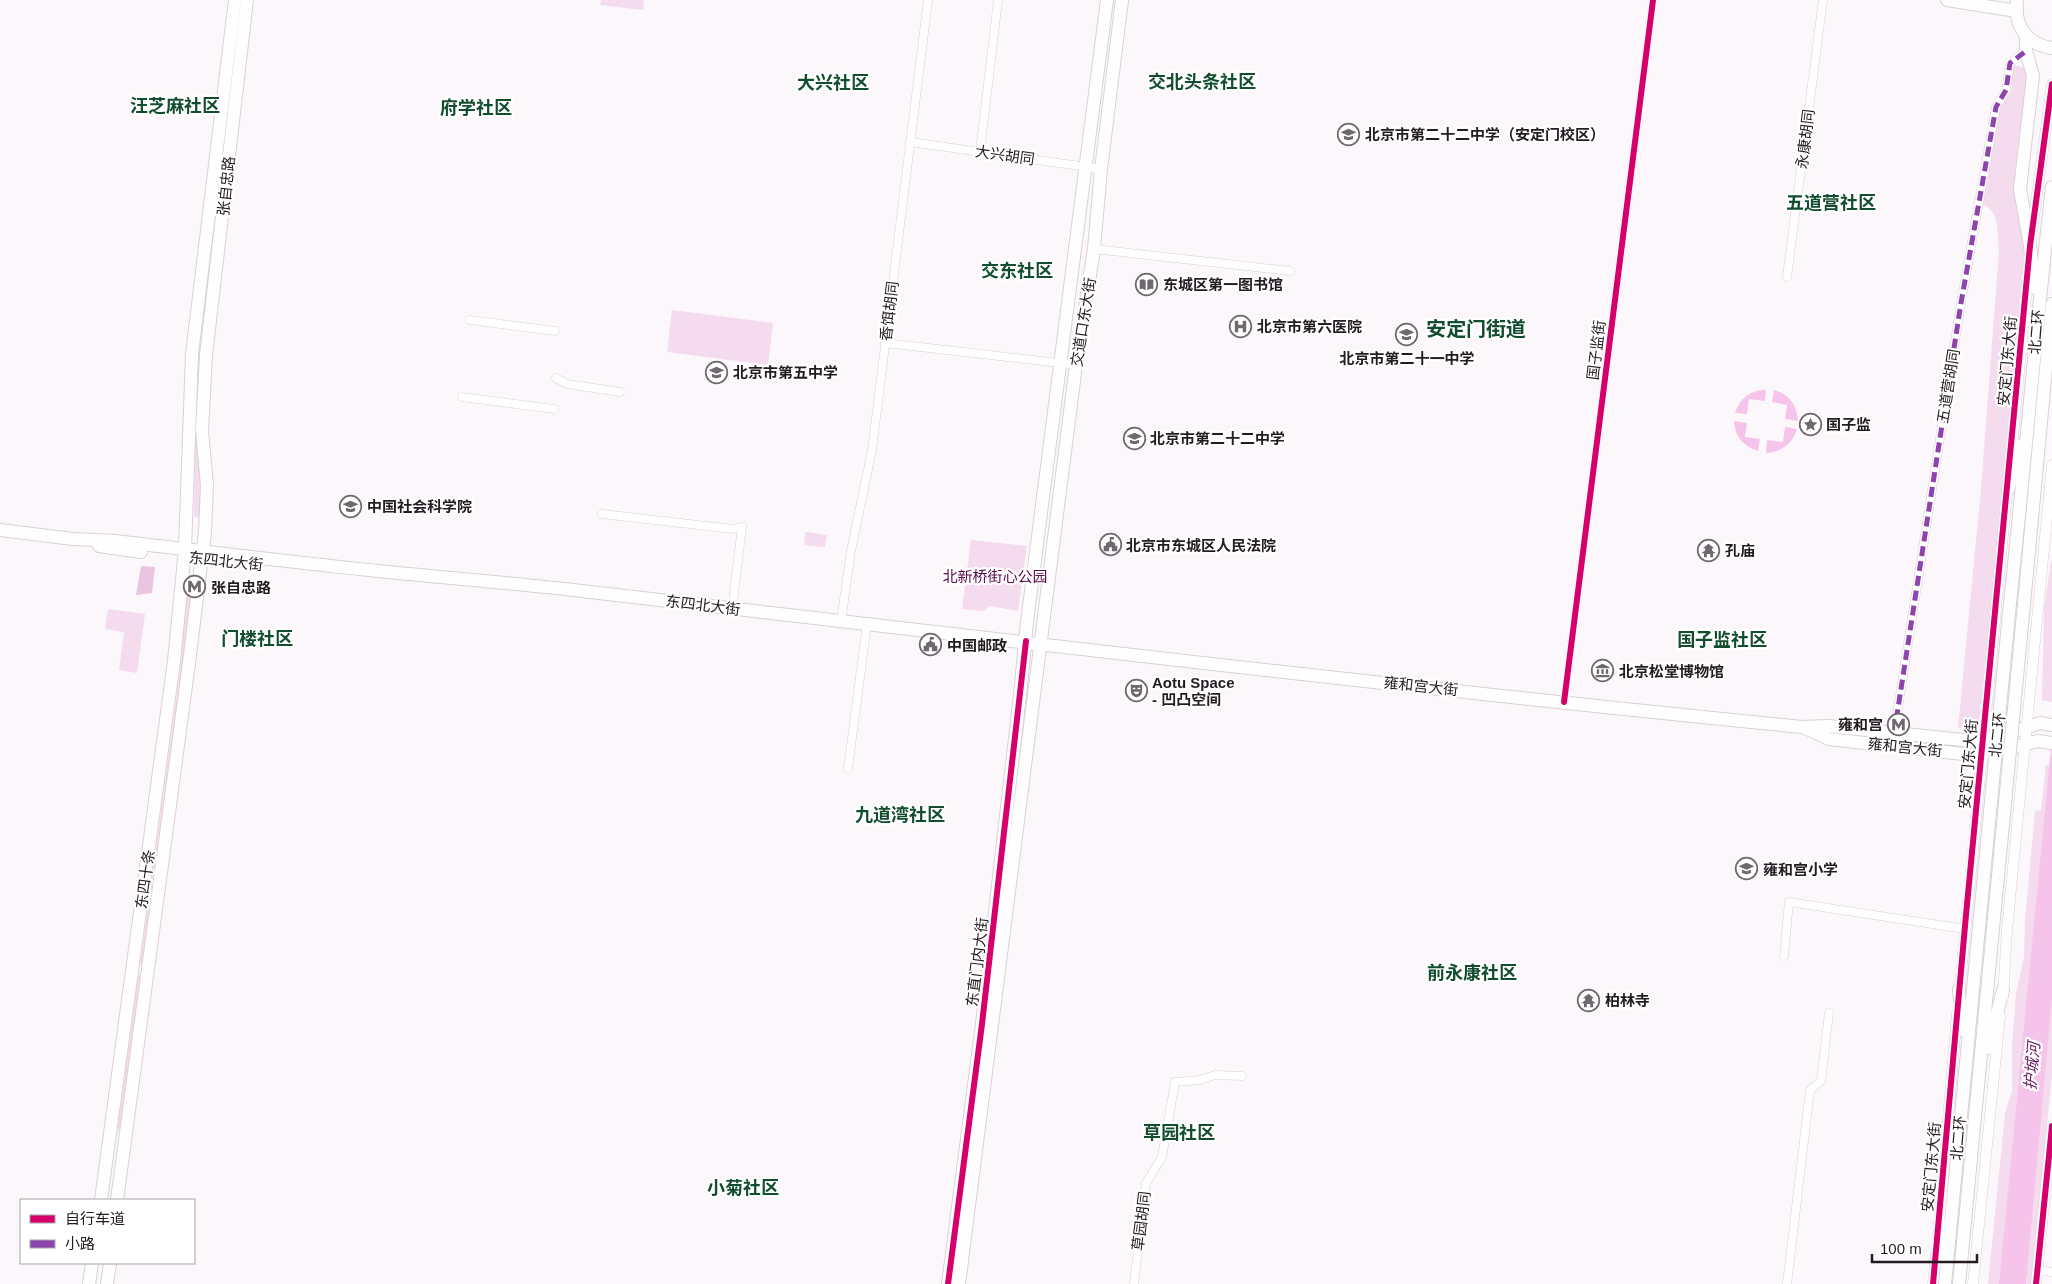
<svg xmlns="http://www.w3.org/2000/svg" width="2052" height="1284" font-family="Arial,'Noto Sans SC',sans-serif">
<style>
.green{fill:#f5dbee}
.forest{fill:#eac4e1}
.water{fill:#f6c4ea}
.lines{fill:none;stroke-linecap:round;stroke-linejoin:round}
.minor-casing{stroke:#d9d1d6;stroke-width:9}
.tertiary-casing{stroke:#d9d1d6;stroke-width:11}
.primary-casing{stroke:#d9d1d6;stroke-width:14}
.trunk-casing{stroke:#d9d1d6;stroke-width:14}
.minor{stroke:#fffefe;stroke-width:8}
.tertiary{stroke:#fffefe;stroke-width:10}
.primary{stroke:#fffefe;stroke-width:12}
.trunk{stroke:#fffefe;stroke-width:12}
.trunk-bridge-casing{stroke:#d9d1d6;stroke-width:14;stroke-linecap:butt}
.trunk-bridge{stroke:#fffefe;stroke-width:12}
.quiet{stroke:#8e44ad;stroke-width:5;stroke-dasharray:10 5;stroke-linecap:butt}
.cycleway-casing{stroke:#fff;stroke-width:9}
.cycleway{stroke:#d6006c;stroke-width:6}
.labels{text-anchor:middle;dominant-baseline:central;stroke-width:4.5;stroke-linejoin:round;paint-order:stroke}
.poi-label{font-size:15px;font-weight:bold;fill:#251b22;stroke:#fff;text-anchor:start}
.street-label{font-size:15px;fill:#251b22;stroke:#fff}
.park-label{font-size:15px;fill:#5b0b4f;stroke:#fff}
.water-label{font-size:16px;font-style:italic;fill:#6a1d5d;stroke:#fff}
.quarter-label{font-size:18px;font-weight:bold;fill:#124d2e;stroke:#fff}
.district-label{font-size:20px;font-weight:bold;fill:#124d2e;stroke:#fff}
</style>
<rect width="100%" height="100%" fill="#fcf7fb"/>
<g class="green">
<path d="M601 0H644L643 10 600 5Z"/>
<path d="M2013 65 2026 68 2029 76 2016 187 2027 246 1997 555 1978 730 1958 728 1981 489 1999 250C1997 235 2000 210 1983 205L1996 107 2011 91Z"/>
<path d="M672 310 773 323 768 365 667 352Z"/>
<path d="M199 384 201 478 200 517 197 518 194 516 195 443Z"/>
<path d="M805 532 827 535 825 547 804 545Z"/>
<path d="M971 540 1027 546 1018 611 990 606 984 611 962 609Z"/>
<path d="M2052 555V702L2042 700 2044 609Z"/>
<path d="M190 576H193L183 675 143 964 140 965 181 664 183 630Z"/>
<path d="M108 609 145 614 137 673 119 670 124 632 105 629Z"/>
<path d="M2046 765H2052V1075L2031 1284H1988L2005 1113 2012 1091V1046L2016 994 2024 957 2025 920 2035 811 2041 810Z"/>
<path d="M138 975H141L120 1130 117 1129Z"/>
</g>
<path class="forest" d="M141 566 155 567 152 593 136 595Z"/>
<g class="water">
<path d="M1766 390 1765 401 1749 399 1747 414 1735 413C1740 398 1750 390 1766 390Z"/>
<path d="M1774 390C1789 394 1797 405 1798 421L1785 419 1787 405 1772 402Z"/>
<path d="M1734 421 1747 423 1745 437 1760 439 1758 451C1743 446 1735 437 1734 421Z"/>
<path d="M1785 427 1797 429C1792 444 1782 452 1766 453L1767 440 1783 442Z"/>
<path d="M2052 738V998L2026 1284H1999Z"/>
</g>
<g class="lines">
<defs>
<g id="minor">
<path d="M910 142 1101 169"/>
<path d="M980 152 998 0"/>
<path d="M1094 249 1290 271"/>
<path d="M1787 277 1823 0"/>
<path d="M470 320 555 331"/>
<path d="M885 343 1076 365"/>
<path d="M556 378 567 384 620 392"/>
<path d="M462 397 554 409"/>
<path d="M602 514 733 529 742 527 732 609"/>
<path d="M841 621 851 551 872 450 928 0"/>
<path d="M1564 702 1653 0"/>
<path d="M1894 734 1961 303 1996 107 2006 90 2010 63 2026 51"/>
<path d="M848 768 867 624"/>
<path d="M1784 956 1789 902 1965 929"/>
<path d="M2038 1270 2052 1272"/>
<path d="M1134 1284 1146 1183 1162 1157 1175 1082 1200 1080 1215 1075 1242 1076"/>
<path d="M1787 1284 1810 1090 1821 1081 1829 1013"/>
</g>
<g id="tertiary">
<path d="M2031 239 2052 84"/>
<path d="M2010 468 2029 264"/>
<path d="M1959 996 2008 483"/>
<path d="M2003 997 2007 930 2052 465"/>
<path d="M1938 1237 1957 1013"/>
<path d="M1933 1284 1936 1254"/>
<path d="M1973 1284 2000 1016"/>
<path d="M2036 1284 2052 1126"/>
</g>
<g id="primary">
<path d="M1947 0 2017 11"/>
<path d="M2017 0C2014 26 2026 44 2052 48"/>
<path d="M2026 36V51L2033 76 2020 189 2030 246"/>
<path d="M0 530 73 539 115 541C203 551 290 562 378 571 446 578 514 583 582 591 988 638 1395 687 1802 727L1828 726 1982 742 2040 723 2052 725"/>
<path d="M99 546 141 552"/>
<path d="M1805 728 1829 739 1981 756 2038 741 2052 743"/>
<path d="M101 1200 174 661 185 549 192 354 235 0"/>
<path d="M117 1200 189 663 205 532 207 485 202 431 206 355 247 0"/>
<path d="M89 1284 92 1263"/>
<path d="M107 1284 110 1263"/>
<path d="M948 1284 982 1024 1020 695 1027 622 1107 0"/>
<path d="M959 1284 1076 365 1094 249 1101 169 1122 0"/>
</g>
<g id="trunk">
<path d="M2030 246 2035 288"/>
<path d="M2008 490 2020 446"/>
<path d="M2010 603C2025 464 2036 325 2052 187"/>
<path d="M2024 604 2052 304"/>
<path d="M1959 990 1963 1030"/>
<path d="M1988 1048 2003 990"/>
<path d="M1936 1262 1944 1227"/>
<path d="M1945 1284 1972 1000"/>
<path d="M1959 1284 1986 1002"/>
</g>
</defs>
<use href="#minor" class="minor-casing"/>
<use href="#tertiary" class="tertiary-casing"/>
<use href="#primary" class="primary-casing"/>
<use href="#trunk" class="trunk-casing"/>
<use href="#minor" class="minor"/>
<use href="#tertiary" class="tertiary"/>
<use href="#primary" class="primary"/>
<use href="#trunk" class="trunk"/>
<defs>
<g id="trunk-bridge">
<path d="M1972 1000 2010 603"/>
<path d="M1986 1002 2024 604"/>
</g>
</defs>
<use href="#trunk-bridge" class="trunk-bridge-casing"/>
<use href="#trunk-bridge" class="trunk-bridge"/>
<path class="quiet" d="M1894 734 1961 303 1996 107 2006 90 2010 63 2026 51"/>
<defs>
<g id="cycleway">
<path d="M1564 702 1653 0"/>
<path d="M948 1284 982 1024 1026 641"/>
<path d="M1933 1284 1966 915 2030 246 2052 84"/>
<path d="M2036 1284 2052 1126"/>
</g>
</defs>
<use href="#cycleway" class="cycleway-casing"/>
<use href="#cycleway" class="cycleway"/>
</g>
<defs>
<symbol id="school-ring" viewBox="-11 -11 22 22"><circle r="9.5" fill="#fff" stroke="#70686e" stroke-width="1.5"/><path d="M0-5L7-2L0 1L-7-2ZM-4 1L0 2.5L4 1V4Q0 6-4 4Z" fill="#70686e"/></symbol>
<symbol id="library-ring" viewBox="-11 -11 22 22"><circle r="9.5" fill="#fff" stroke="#70686e" stroke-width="1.5"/><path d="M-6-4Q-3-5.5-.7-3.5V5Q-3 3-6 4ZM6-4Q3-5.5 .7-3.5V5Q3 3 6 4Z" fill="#70686e"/></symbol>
<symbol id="hospital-ring" viewBox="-11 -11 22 22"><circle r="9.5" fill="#fff" stroke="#70686e" stroke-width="1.5"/><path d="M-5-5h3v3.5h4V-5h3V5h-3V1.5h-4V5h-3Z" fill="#70686e"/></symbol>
<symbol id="sight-ring" viewBox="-11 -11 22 22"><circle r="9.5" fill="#fff" stroke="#70686e" stroke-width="1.5"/><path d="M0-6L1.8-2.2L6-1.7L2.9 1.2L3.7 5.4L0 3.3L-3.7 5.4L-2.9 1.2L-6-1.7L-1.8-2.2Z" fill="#70686e"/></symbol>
<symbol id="university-ring" viewBox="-11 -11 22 22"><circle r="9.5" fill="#fff" stroke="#70686e" stroke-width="1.5"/><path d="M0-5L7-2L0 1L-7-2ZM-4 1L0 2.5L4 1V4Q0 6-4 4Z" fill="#70686e"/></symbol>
<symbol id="civic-ring" viewBox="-11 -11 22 22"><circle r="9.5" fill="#fff" stroke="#70686e" stroke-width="1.5"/><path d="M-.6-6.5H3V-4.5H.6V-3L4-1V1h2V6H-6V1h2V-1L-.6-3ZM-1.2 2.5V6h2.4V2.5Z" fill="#70686e"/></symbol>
<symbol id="temple-ring" viewBox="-11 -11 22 22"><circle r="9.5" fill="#fff" stroke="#70686e" stroke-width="1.5"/><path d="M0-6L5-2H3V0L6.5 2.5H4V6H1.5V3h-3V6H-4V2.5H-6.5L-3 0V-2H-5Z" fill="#70686e"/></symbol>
<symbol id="metro-ring" viewBox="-11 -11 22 22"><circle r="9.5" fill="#fff" stroke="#70686e" stroke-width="1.5"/><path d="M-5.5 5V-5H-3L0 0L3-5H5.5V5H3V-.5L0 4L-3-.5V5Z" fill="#70686e"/></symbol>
<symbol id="museum-ring" viewBox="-11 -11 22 22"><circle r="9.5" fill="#fff" stroke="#70686e" stroke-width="1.5"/><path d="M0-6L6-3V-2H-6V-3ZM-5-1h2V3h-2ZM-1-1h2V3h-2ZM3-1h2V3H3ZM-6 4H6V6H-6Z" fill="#70686e"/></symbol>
<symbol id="theatre-ring" viewBox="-11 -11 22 22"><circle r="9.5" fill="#fff" stroke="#70686e" stroke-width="1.5"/><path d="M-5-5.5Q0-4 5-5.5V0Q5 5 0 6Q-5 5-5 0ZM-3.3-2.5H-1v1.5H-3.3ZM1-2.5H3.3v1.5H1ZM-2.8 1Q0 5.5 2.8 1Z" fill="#70686e"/></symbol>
</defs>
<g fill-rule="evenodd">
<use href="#school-ring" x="1336" y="122" width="25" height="25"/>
<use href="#library-ring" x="1134" y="272" width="25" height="25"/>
<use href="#hospital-ring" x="1228" y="314" width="25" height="25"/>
<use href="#school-ring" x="1394" y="322" width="25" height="25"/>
<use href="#school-ring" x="704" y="360" width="25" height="25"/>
<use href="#sight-ring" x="1798" y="412" width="25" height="25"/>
<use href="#school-ring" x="1122" y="426" width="25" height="25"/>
<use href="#university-ring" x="338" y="494" width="25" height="25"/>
<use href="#civic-ring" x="1098" y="532" width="25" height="25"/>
<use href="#temple-ring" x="1696" y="538" width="25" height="25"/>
<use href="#metro-ring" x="182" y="574" width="25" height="25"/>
<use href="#civic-ring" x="918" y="632" width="25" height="25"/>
<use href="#museum-ring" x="1590" y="658" width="25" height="25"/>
<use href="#theatre-ring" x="1124" y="678" width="25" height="25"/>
<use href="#metro-ring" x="1886" y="712" width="25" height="25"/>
<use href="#school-ring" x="1734" y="856" width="25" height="25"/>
<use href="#temple-ring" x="1576" y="988" width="25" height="25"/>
</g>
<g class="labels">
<g class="poi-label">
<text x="1365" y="134">北京市第二十二中学（安定门校区）</text>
<text x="1163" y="284">东城区第一图书馆</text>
<text x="1257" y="326">北京市第六医院</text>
<text x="1407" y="358" text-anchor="middle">北京市第二十一中学</text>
<text x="733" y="372">北京市第五中学</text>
<text x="1826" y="424">国子监</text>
<text x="1150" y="438">北京市第二十二中学</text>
<text x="367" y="506">中国社会科学院</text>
<text x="1126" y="545">北京市东城区人民法院</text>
<text x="1725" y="550">孔庙</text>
<text x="211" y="587">张自忠路</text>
<text x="947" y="645">中国邮政</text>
<text x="1619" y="671">北京松堂博物馆</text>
<text x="1152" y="682">Aotu Space<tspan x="1152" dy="17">- 凹凸空间</tspan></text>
<text x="1883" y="724" text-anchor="end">雍和宫</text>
<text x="1763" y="869">雍和宫小学</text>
<text x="1605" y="1000">柏林寺</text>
</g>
<g class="street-label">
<text transform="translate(1805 139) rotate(-83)">永康胡同</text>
<text transform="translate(1005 155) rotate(8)">大兴胡同</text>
<text transform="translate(226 186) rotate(-84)">张自忠路</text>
<text transform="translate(889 311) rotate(-83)">香饵胡同</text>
<text transform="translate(1083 322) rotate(-81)">交道口东大街</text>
<text transform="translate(2036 332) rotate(-85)">北二环</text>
<text transform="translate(1596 350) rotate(-83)">国子监街</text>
<text transform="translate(2007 361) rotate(-85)">安定门东大街</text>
<text transform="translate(1948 386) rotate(-81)">五道营胡同</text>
<text transform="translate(226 561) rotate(6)">东四北大街</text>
<text transform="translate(703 605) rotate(7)">东四北大街</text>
<text transform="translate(1421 686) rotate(6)">雍和宫大街</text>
<text transform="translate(1997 735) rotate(-84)">北二环</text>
<text transform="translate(1905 747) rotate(6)">雍和宫大街</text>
<text transform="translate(1968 764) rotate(-85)">安定门东大街</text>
<text transform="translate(145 879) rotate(-82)">东四十条</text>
<text transform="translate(977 962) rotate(-83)">东直门内大街</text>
<text transform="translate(1958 1138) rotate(-85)">北二环</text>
<text transform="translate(1931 1167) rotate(-85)">安定门东大街</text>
<text transform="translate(1141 1221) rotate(-83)">草园胡同</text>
</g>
<g class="park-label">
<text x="995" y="576">北新桥街心公园</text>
</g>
<g class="water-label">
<text transform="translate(2032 1066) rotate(-85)">护城河</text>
</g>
<g class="quarter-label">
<text x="1202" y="82">交北头条社区</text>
<text x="833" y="83">大兴社区</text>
<text x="175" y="106">汪芝麻社区</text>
<text x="476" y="108">府学社区</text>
<text x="1831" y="203">五道营社区</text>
<text x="1017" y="271">交东社区</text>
<text x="257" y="639">门楼社区</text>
<text x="1722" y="640">国子监社区</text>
<text x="900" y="815">九道湾社区</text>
<text x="1472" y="973">前永康社区</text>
<text x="1179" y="1133">草园社区</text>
<text x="743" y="1188">小菊社区</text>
</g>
<g class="district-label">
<text x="1476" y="329">安定门街道</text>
</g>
</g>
<rect x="20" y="1199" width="175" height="65" fill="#ffffff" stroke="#a8a4a7"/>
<rect x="30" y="1215" width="25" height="8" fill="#d6006c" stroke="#a8a4a7"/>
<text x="65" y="1224" font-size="15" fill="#251b22">自行车道</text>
<rect x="30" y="1240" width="25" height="8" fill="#8e44ad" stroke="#a8a4a7"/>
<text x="65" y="1249" font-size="15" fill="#251b22">小路</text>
<path d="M1872 1254v8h105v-8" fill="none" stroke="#251b22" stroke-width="2.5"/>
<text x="1880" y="1254" font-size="15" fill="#251b22" stroke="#ffffff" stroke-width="4" paint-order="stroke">100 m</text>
</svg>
